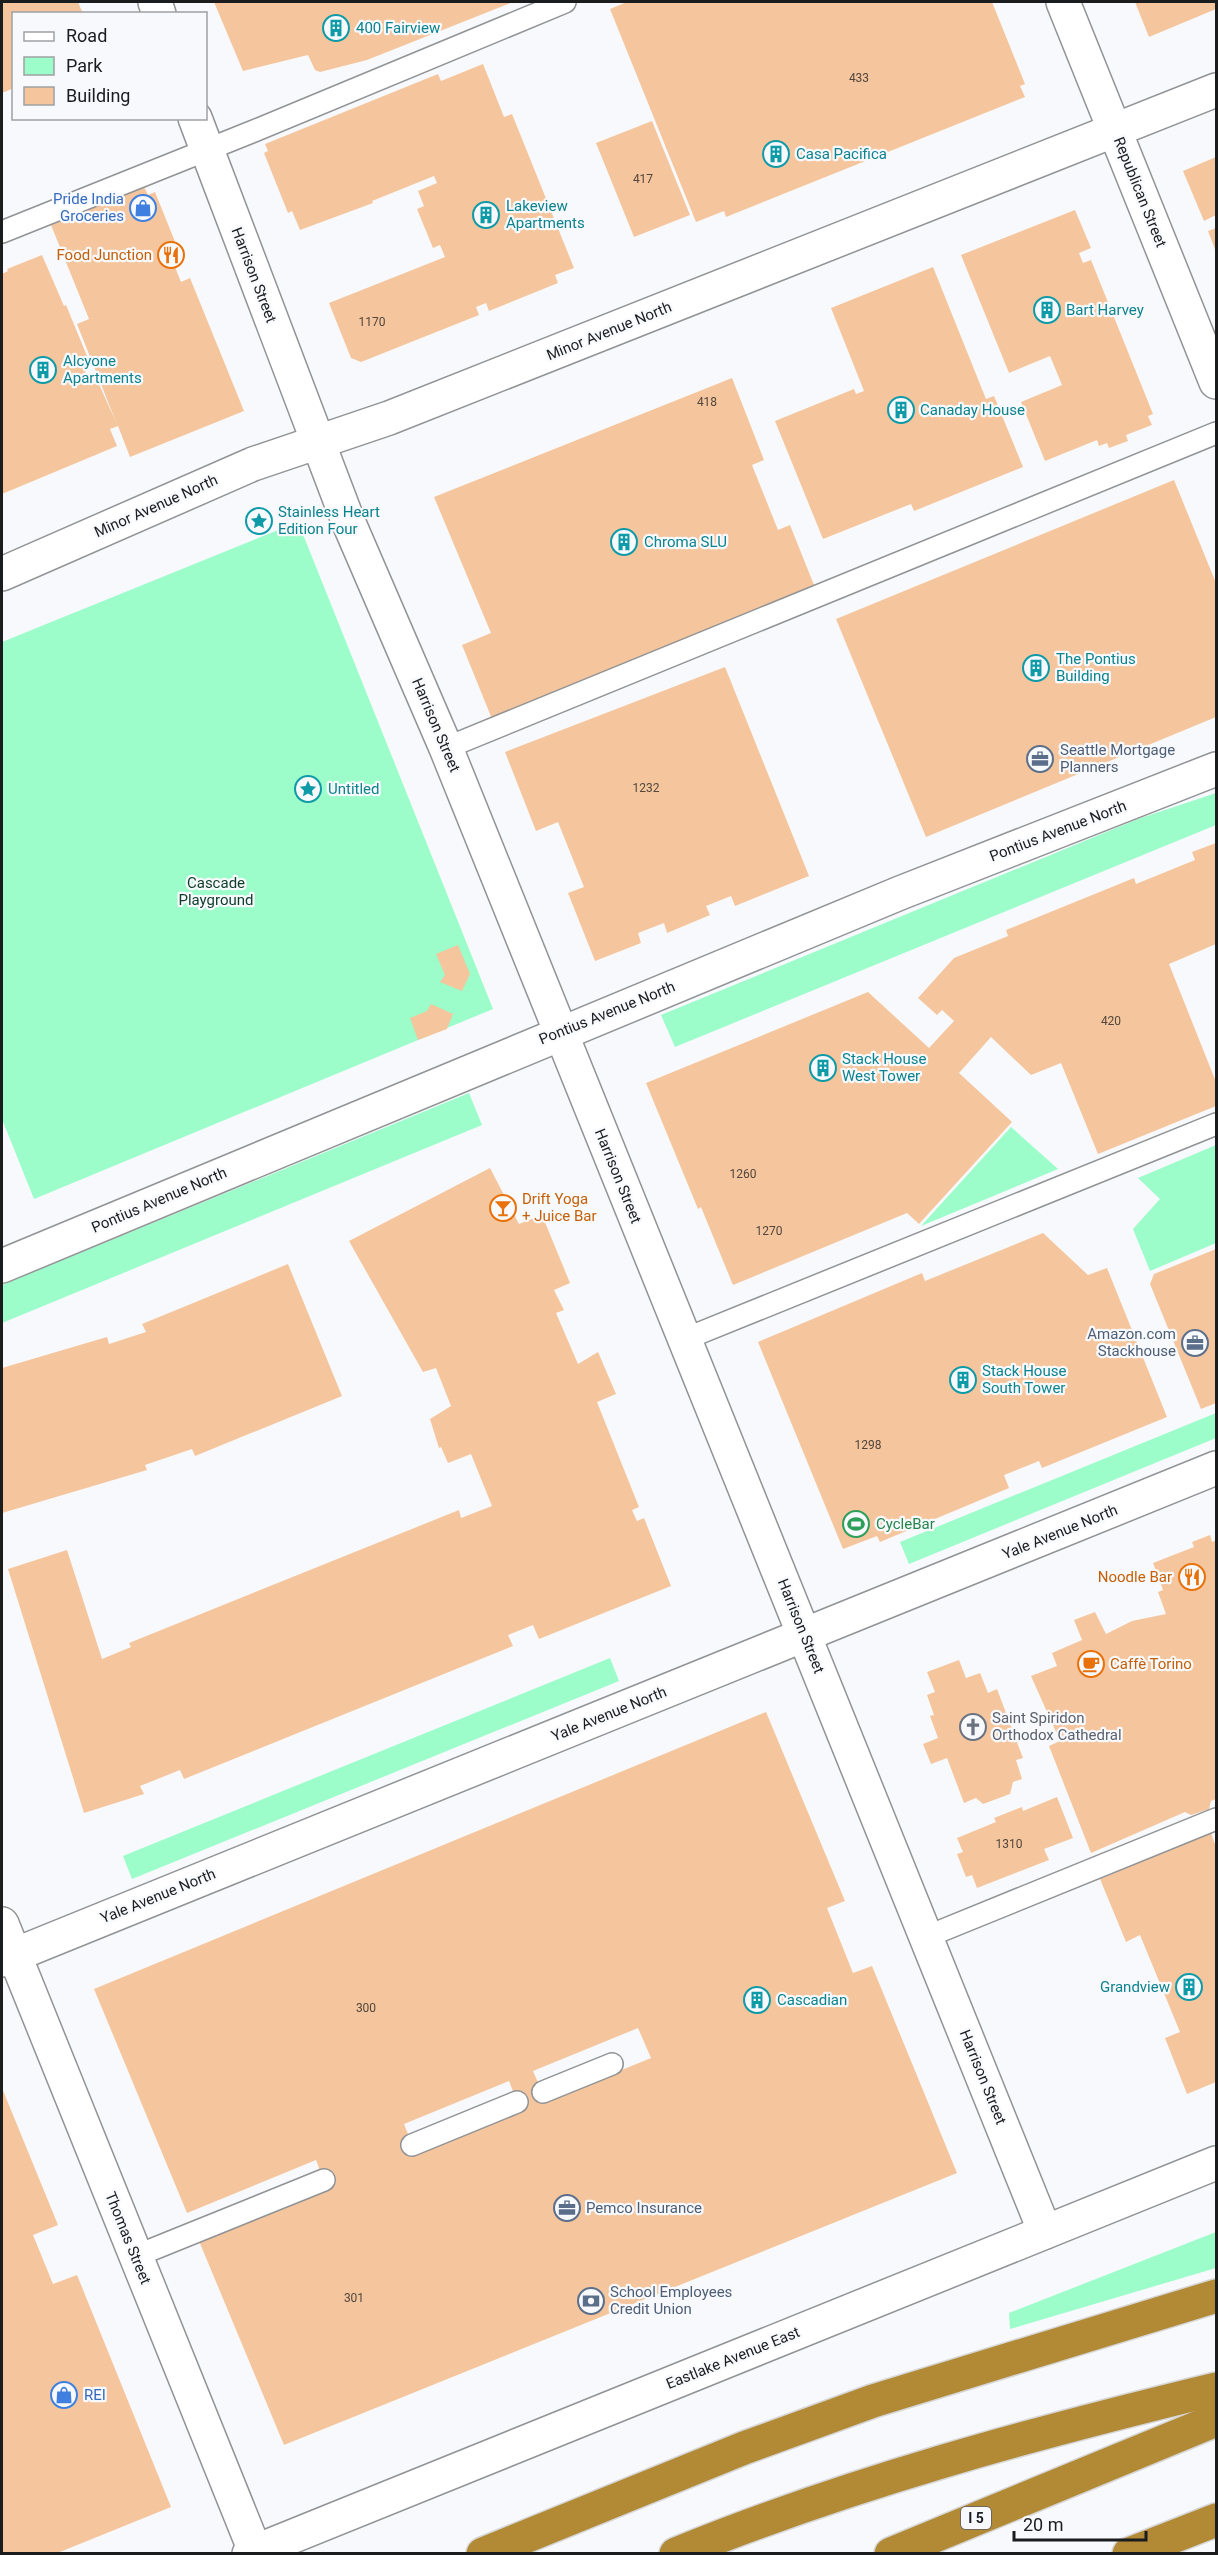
<svg xmlns="http://www.w3.org/2000/svg" width="1218" height="2555" font-family="Roboto,sans-serif">
<style>
.green{fill:#9cfcca}
.building{fill:#f5c69d;fill-rule:evenodd}
.lines{fill:none;stroke-linecap:round;stroke-linejoin:round}
.lane-casing{stroke:#919395;stroke-width:24}
.street-casing{stroke:#919395;stroke-width:36}
.secondary-casing{stroke:#919395;stroke-width:36}
.highway-casing{stroke:#d6d6d6;stroke-width:36}
.lane{stroke:#fff;stroke-width:21}
.street{stroke:#fff;stroke-width:33}
.secondary{stroke:#fff;stroke-width:33}
.highway{stroke:#b28934;stroke-width:33}
.labels{text-anchor:middle;dominant-baseline:central;stroke-width:4.5;stroke-linejoin:round;paint-order:stroke}
.number-label{font-size:12px;fill:#52463d}
.shield{fill:#f7f9fc;stroke:#5d5e60;stroke-width:1.5}
.shield-label{font-size:14px;font-weight:bold;fill:#1b1c1d}
.culture-label{font-size:15px;fill:#0d838f;stroke:#f7f9fc;text-anchor:start}
.street-label{font-size:15px;fill:#1b1c1d;stroke:#f7f9fc}
.shop-label{font-size:15px;fill:#366cbe;stroke:#f7f9fc;text-anchor:end}
.food-label{font-size:15px;fill:#c56008;stroke:#f7f9fc;text-anchor:end}
.service-label{font-size:15px;fill:#4e5e75;stroke:#f7f9fc;text-anchor:start}
.park-label{font-size:15px;fill:#0e3d28;stroke:#f7f9fc}
.leisure-label{font-size:15px;fill:#27864d;stroke:#f7f9fc;text-anchor:start}
.worship-label{font-size:15px;fill:#5b616d;stroke:#f7f9fc;text-anchor:start}
</style>
<rect width="100%" height="100%" fill="#f7f9fc"/>
<g class="green">
<path d="M298 522 493 1009 34 1199 2 1119V642Z"/>
<path d="M1216 793V825L675 1047 661 1015 1138 819Z"/>
<path d="M469 1093 482 1125 2 1323V1285Z"/>
<path d="M1011 1127 1058 1169 921 1226Z"/>
<path d="M1216 1145V1243L1150 1271 1133 1229 1160 1199 1138 1178Z"/>
<path d="M1216 1413V1438L909 1564 900 1542Z"/>
<path d="M610 1658 619 1681 132 1879 123 1856Z"/>
<path d="M1216 2232V2268L1010 2329 1009 2313Z"/>
</g>
<g class="building">
<path d="M2 2H78L83 14H14V88L2 93Z"/>
<path d="M214 2H513L367 60 320 72 315 70 308 55 243 71Z"/>
<path d="M627 2H992L1025 84 1020 86 1025 97 726 217 724 211 696 222 610 9Z"/>
<path d="M1135 2H1216V9L1149 37Z"/>
<path d="M483 64 504 117 512 114 574 268 555 275 558 283 489 311 486 303 476 307 479 315 361 362 351 358 329 303 445 257 440 245 433 248 417 209 424 206 418 191 437 183 434 176 372 201 373 203 300 230 292 211 288 213 264 153 268 151 265 144 438 74 441 81Z"/>
<path d="M652 121 690 215 634 237 596 143Z"/>
<path d="M1216 157V215L1204 221 1183 171Z"/>
<path d="M144 187 148 195 155 192 182 259 173 262 181 282 190 278 244 411 130 457 118 426 110 429 117 446 2 494V274L8 271 7 269 42 255 64 306 66 305 87 356 80 359 91 385 98 382 116 422 77 324 89 319 51 225Z"/>
<path d="M1075 210 1091 248 1079 253 1083 263 1091 260 1153 414 1148 416 1152 425 1126 435 1128 441 1109 448 1107 443 1099 446 1097 440 1045 461 1021 402 1062 385 1050 356 1009 373 961 255Z"/>
<path d="M1216 228V252L1208 231Z"/>
<path d="M933 267 986 399 994 396 1023 467 914 511 911 504 823 539 775 421 854 389 856 394 864 391 831 308Z"/>
<path d="M732 378 764 460 752 465 778 530 790 525 816 590 492 719 462 645 491 633 434 497Z"/>
<path d="M1174 480 1216 583V717L926 837 836 619Z"/>
<path d="M725 667 809 876 735 906 731 896 706 906 710 915 667 933 664 923 638 933 641 943 595 961 568 893 584 887 558 822 536 831 505 752Z"/>
<path d="M1216 843V944L1169 964 1216 1082V1106L1098 1154 1061 1063 1031 1075 991 1037 959 1073 1012 1122 919 1224 907 1213 733 1285 701 1207 698 1209 646 1083 868 992 929 1048 954 1021 942 1010 937 1015 918 998 954 958 1008 936 1006 930 1134 878 1136 884 1195 860 1192 852Z"/>
<path d="M458 945 470 974 462 991 440 982 445 975 436 954Z"/>
<path d="M431 1004 453 1014 447 1029 418 1040 410 1018 427 1011Z"/>
<path d="M490 1168 519 1224 542 1215 570 1283 554 1290 564 1310 556 1313 578 1364 598 1352 616 1394 597 1402 639 1507 632 1510 637 1521 644 1518 671 1586 539 1639 533 1625 508 1635 513 1646 184 1779 180 1770 140 1786 144 1794 84 1813 8 1569 67 1550 102 1659 131 1647 129 1643 459 1510 461 1518 492 1506 471 1454 448 1463 441 1447 439 1448 430 1419 451 1406 436 1368 423 1372 349 1241Z"/>
<path d="M1043 1233 1088 1275 1107 1268 1167 1417 1042 1468 1039 1461 1004 1475 1009 1488 880 1542 877 1536 843 1549 758 1342 922 1273 925 1281Z"/>
<path d="M1216 1249V1403L1201 1409 1150 1284 1154 1274Z"/>
<path d="M288 1264 342 1396 195 1456 192 1449 145 1465 147 1470 2 1513V1368L107 1337 109 1344 146 1332 142 1324Z"/>
<path d="M1210 1535 1212 1542 1216 1540V1799L1211 1801 1209 1809 1191 1815 1185 1812 1091 1853 1049 1746 1060 1741 1031 1676 1057 1666 1052 1653 1082 1640 1074 1620 1095 1612 1106 1634 1132 1621 1166 1614 1158 1592 1163 1590 1153 1563 1194 1547 1192 1542Z"/>
<path d="M959 1660 966 1678 980 1673 988 1693 997 1689 1023 1758 1016 1760 1022 1779 1013 1782 1010 1794 983 1804 976 1798 964 1803 947 1758 931 1764 923 1744 938 1738 930 1716 934 1715 927 1695 935 1692 927 1672Z"/>
<path d="M766 1712 845 1901 827 1908 853 1973 872 1966 957 2173 284 2445 199 2241 327 2189 316 2160 187 2213 94 1989ZM638 2028 651 2058 546 2101 533 2071ZM509 2081 517 2102 416 2154 404 2124Z"/>
<path d="M1057 1797 1073 1838 1044 1849 1049 1860 977 1888 972 1875 966 1877 957 1854 963 1852 957 1838 996 1822 994 1818 1022 1807 1023 1811Z"/>
<path d="M1211 1833 1216 1847V2082L1187 2094 1165 2038 1180 2032 1140 1935 1126 1942 1100 1879Z"/>
<path d="M2 2088 58 2225 33 2235 53 2284 77 2275 171 2507 55 2554H2Z"/>
</g>
<g class="lines">
<defs>
<g id="lane">
<path d="M2 232 254 131 565 2"/>
<path d="M446 748 1216 433"/>
<path d="M685 1339 1216 1124"/>
<path d="M926 1937 1216 1819"/>
<path d="M543 2092 612 2064"/>
<path d="M412 2145 517 2102"/>
<path d="M136 2256 324 2180"/>
</g>
<g id="street">
<path d="M155 2 159 14"/>
<path d="M195 118 348 521 446 748 1045 2232"/>
<path d="M2 574 253 464 389 418 1216 90"/>
<path d="M2 1266 900 893 1216 769"/>
<path d="M2 1924 255 2551"/>
<path d="M2 1960 1216 1468"/>
</g>
<g id="secondary">
<path d="M1063 2 1216 382"/>
<path d="M249 2554 1216 2163"/>
</g>
<g id="highway">
<path d="M483 2554 744 2448 873 2401 1216 2296"/>
<path d="M676 2554C850 2483 1034 2433 1216 2389"/>
<path d="M891 2554 1216 2420"/>
<path d="M1129 2554 1216 2520"/>
</g>
</defs>
<use href="#lane" class="lane-casing"/>
<use href="#street" class="street-casing"/>
<use href="#secondary" class="secondary-casing"/>
<use href="#highway" class="highway-casing"/>
<use href="#lane" class="lane"/>
<use href="#street" class="street"/>
<use href="#secondary" class="secondary"/>
<use href="#highway" class="highway"/>
</g>
<defs>
<symbol id="building-ring" viewBox="-11 -11 22 22"><circle r="9.5" fill="#f7f9fc" stroke="#0f9aa8" stroke-width="1.5"/><path d="M-4-6H4V6H1V3H-1V6H-4ZM-2.5-4.3h1.7v1.8h-1.7ZM.8-4.3h1.7v1.8H.8ZM-2.5-1h1.7V.8h-1.7ZM.8-1h1.7V.8H.8Z" fill="#0f9aa8"/></symbol>
<symbol id="shop-ring" viewBox="-11 -11 22 22"><circle r="9.5" fill="#f7f9fc" stroke="#3f7fe0" stroke-width="1.5"/><path d="M-5-2.5h2.3a2.7 3.5 0 0 1 5.4 0H5L5.5 6h-11ZM-1.5-2.5h3a1.5 2.3 0 0 0-3 0Z" fill="#3f7fe0"/></symbol>
<symbol id="restaurant-ring" viewBox="-11 -11 22 22"><circle r="9.5" fill="#f7f9fc" stroke="#e8710a" stroke-width="1.5"/><path d="M-5-6h1v4h1v-4h1v4h1v-4h1v5L-1.5 .5V6h-2V.5L-5-1ZM5-6V6H3V1.5H1.5Q1.5-4 5-6Z" fill="#e8710a"/></symbol>
<symbol id="sight-ring" viewBox="-11 -11 22 22"><circle r="9.5" fill="#f7f9fc" stroke="#0f9aa8" stroke-width="1.5"/><path d="M0-6L1.8-2.2L6-1.7L2.9 1.2L3.7 5.4L0 3.3L-3.7 5.4L-2.9 1.2L-6-1.7L-1.8-2.2Z" fill="#0f9aa8"/></symbol>
<symbol id="office-ring" viewBox="-11 -11 22 22"><circle r="9.5" fill="#f7f9fc" stroke="#5c6f8a" stroke-width="1.5"/><path d="M-6-3h4V-5.5h4V-3h4V5H-6ZM-1-4.5V-3h2v-1.5ZM-6 0V1H6V0Z" fill="#5c6f8a"/></symbol>
<symbol id="bar-ring" viewBox="-11 -11 22 22"><circle r="9.5" fill="#f7f9fc" stroke="#e8710a" stroke-width="1.5"/><path d="M-6-5H6L.8 .8V4.5H3.5V6h-7V4.5H-.8V.8Z" fill="#e8710a"/></symbol>
<symbol id="stadium-ring" viewBox="-11 -11 22 22"><circle r="9.5" fill="#f7f9fc" stroke="#2e9e5b" stroke-width="1.5"/><path d="M0-5a6.5 5 0 1 0 0 10a6.5 5 0 1 0 0-10ZM-3.5-1.8h7v3.6h-7Z" fill="#2e9e5b"/></symbol>
<symbol id="cafe-ring" viewBox="-11 -11 22 22"><circle r="9.5" fill="#f7f9fc" stroke="#e8710a" stroke-width="1.5"/><path d="M-5.5-4.5H6V0H3Q3 3.5 0 3.5H-2.5Q-5.5 3.5-5.5 0ZM3-3.2v2h1.7v-2ZM-6 4.5H4V6H-6Z" fill="#e8710a"/></symbol>
<symbol id="church-ring" viewBox="-11 -11 22 22"><circle r="9.5" fill="#f7f9fc" stroke="#6b7280" stroke-width="1.5"/><path d="M-1.2-6h2.4v3.5h3.3v2.4h-3.3V6h-2.4V-.1h-3.3v-2.4h3.3Z" fill="#6b7280"/></symbol>
<symbol id="bank-ring" viewBox="-11 -11 22 22"><circle r="9.5" fill="#f7f9fc" stroke="#5c6f8a" stroke-width="1.5"/><path d="M-6-4H6V4H-6ZM0-2.3a2.3 2.3 0 1 0 0 4.6a2.3 2.3 0 1 0 0-4.6Z" fill="#5c6f8a"/></symbol>
</defs>
<g fill-rule="evenodd">
<use href="#building-ring" x="321" y="13" width="30" height="30"/>
<use href="#building-ring" x="761" y="139" width="30" height="30"/>
<use href="#shop-ring" x="128" y="193" width="30" height="30"/>
<use href="#building-ring" x="471" y="200" width="30" height="30"/>
<use href="#restaurant-ring" x="156" y="240" width="30" height="30"/>
<use href="#building-ring" x="1032" y="295" width="30" height="30"/>
<use href="#building-ring" x="28" y="355" width="30" height="30"/>
<use href="#building-ring" x="886" y="395" width="30" height="30"/>
<use href="#sight-ring" x="244" y="506" width="30" height="30"/>
<use href="#building-ring" x="609" y="527" width="30" height="30"/>
<use href="#building-ring" x="1021" y="653" width="30" height="30"/>
<use href="#office-ring" x="1025" y="744" width="30" height="30"/>
<use href="#sight-ring" x="293" y="774" width="30" height="30"/>
<use href="#building-ring" x="808" y="1053" width="30" height="30"/>
<use href="#bar-ring" x="488" y="1193" width="30" height="30"/>
<use href="#office-ring" x="1180" y="1328" width="30" height="30"/>
<use href="#building-ring" x="948" y="1365" width="30" height="30"/>
<use href="#stadium-ring" x="841" y="1509" width="30" height="30"/>
<use href="#restaurant-ring" x="1177" y="1562" width="30" height="30"/>
<use href="#cafe-ring" x="1076" y="1649" width="30" height="30"/>
<use href="#church-ring" x="958" y="1712" width="30" height="30"/>
<use href="#building-ring" x="1174" y="1972" width="30" height="30"/>
<use href="#building-ring" x="742" y="1985" width="30" height="30"/>
<use href="#office-ring" x="552" y="2193" width="30" height="30"/>
<use href="#bank-ring" x="576" y="2286" width="30" height="30"/>
<use href="#shop-ring" x="49" y="2380" width="30" height="30"/>
</g>
<g class="labels">
<g class="number-label">
<text x="859" y="78">433</text>
<text x="643" y="179">417</text>
<text x="372" y="322">1170</text>
<text x="707" y="402">418</text>
<text x="646" y="788">1232</text>
<text x="1111" y="1021">420</text>
<text x="743" y="1174">1260</text>
<text x="769" y="1231">1270</text>
<text x="868" y="1445">1298</text>
<text x="1009" y="1844">1310</text>
<text x="366" y="2008">300</text>
<text x="354" y="2298">301</text>
</g>
<rect class="shield" x="961" y="2507" width="30" height="22" rx="4.5"/>
<g class="shield-label">
<text x="976" y="2518">I 5</text>
</g>
<g class="culture-label">
<text x="356" y="28">400 Fairview</text>
<text x="796" y="154">Casa Pacifica</text>
<text x="506" y="206">Lakeview<tspan x="506" dy="17">Apartments</tspan></text>
<text x="1066" y="310">Bart Harvey</text>
<text x="63" y="361">Alcyone<tspan x="63" dy="17">Apartments</tspan></text>
<text x="920" y="410">Canaday House</text>
<text x="278" y="512">Stainless Heart<tspan x="278" dy="17">Edition Four</tspan></text>
<text x="644" y="542">Chroma SLU</text>
<text x="1056" y="659">The Pontius<tspan x="1056" dy="17">Building</tspan></text>
<text x="328" y="789">Untitled</text>
<text x="842" y="1059">Stack House<tspan x="842" dy="17">West Tower</tspan></text>
<text x="982" y="1371">Stack House<tspan x="982" dy="17">South Tower</tspan></text>
<text x="1170" y="1987" text-anchor="end">Grandview</text>
<text x="777" y="2000">Cascadian</text>
</g>
<g class="street-label">
<text transform="translate(1140 192) rotate(68)">Republican Street</text>
<text transform="translate(254 275) rotate(69)">Harrison Street</text>
<text transform="translate(609 331) rotate(-22)">Minor Avenue North</text>
<text transform="translate(156 506) rotate(-24)">Minor Avenue North</text>
<text transform="translate(436 725) rotate(67)">Harrison Street</text>
<text transform="translate(1058 831) rotate(-21)">Pontius Avenue North</text>
<text transform="translate(607 1013) rotate(-22)">Pontius Avenue North</text>
<text transform="translate(618 1176) rotate(68)">Harrison Street</text>
<text transform="translate(159 1200) rotate(-23)">Pontius Avenue North</text>
<text transform="translate(1060 1532) rotate(-22)">Yale Avenue North</text>
<text transform="translate(801 1626) rotate(68)">Harrison Street</text>
<text transform="translate(609 1714) rotate(-22)">Yale Avenue North</text>
<text transform="translate(158 1896) rotate(-22)">Yale Avenue North</text>
<text transform="translate(983 2077) rotate(68)">Harrison Street</text>
<text transform="translate(128 2238) rotate(68)">Thomas Street</text>
<text transform="translate(733 2358) rotate(-22)">Eastlake Avenue East</text>
</g>
<g class="shop-label">
<text x="124" y="199">Pride India<tspan x="124" dy="17">Groceries</tspan></text>
<text x="84" y="2395" text-anchor="start">REI</text>
</g>
<g class="food-label">
<text x="152" y="255">Food Junction</text>
<text x="522" y="1199" text-anchor="start">Drift Yoga<tspan x="522" dy="17">+ Juice Bar</tspan></text>
<text x="1172" y="1577">Noodle Bar</text>
<text x="1110" y="1664" text-anchor="start">Caffè Torino</text>
</g>
<g class="service-label">
<text x="1060" y="750">Seattle Mortgage<tspan x="1060" dy="17">Planners</tspan></text>
<text x="1176" y="1334" text-anchor="end">Amazon.com<tspan x="1176" dy="17">Stackhouse</tspan></text>
<text x="586" y="2208">Pemco Insurance</text>
<text x="610" y="2292">School Employees<tspan x="610" dy="17">Credit Union</tspan></text>
</g>
<g class="park-label">
<text x="216" y="883">Cascade<tspan x="216" dy="17">Playground</tspan></text>
</g>
<g class="leisure-label">
<text x="876" y="1524">CycleBar</text>
</g>
<g class="worship-label">
<text x="992" y="1718">Saint Spiridon<tspan x="992" dy="17">Orthodox Cathedral</tspan></text>
</g>
</g>
<rect width="1218" height="2555" fill="none" stroke="#1b1c1d" stroke-width="6"/>
<rect x="12" y="12" width="195" height="108" fill="#f7f9fc" stroke="#9fa1a3" stroke-width="1.5"/>
<rect x="24" y="32" width="30" height="9" fill="#ffffff" stroke="#9fa1a3" stroke-width="1.5"/>
<text x="66" y="42" font-size="18" fill="#1b1c1d">Road</text>
<rect x="24" y="57" width="30" height="18" fill="#9cfcca" stroke="#9fa1a3" stroke-width="1.5"/>
<text x="66" y="72" font-size="18" fill="#1b1c1d">Park</text>
<rect x="24" y="87" width="30" height="18" fill="#f5c69d" stroke="#9fa1a3" stroke-width="1.5"/>
<text x="66" y="102" font-size="18" fill="#1b1c1d">Building</text>
<path d="M1014 2531v9h132v-9" fill="none" stroke="#1b1c1d" stroke-width="3"/>
<text x="1023" y="2531" font-size="18" fill="#1b1c1d" stroke="#f7f9fc" stroke-width="4.5" paint-order="stroke">20 m</text>
</svg>
